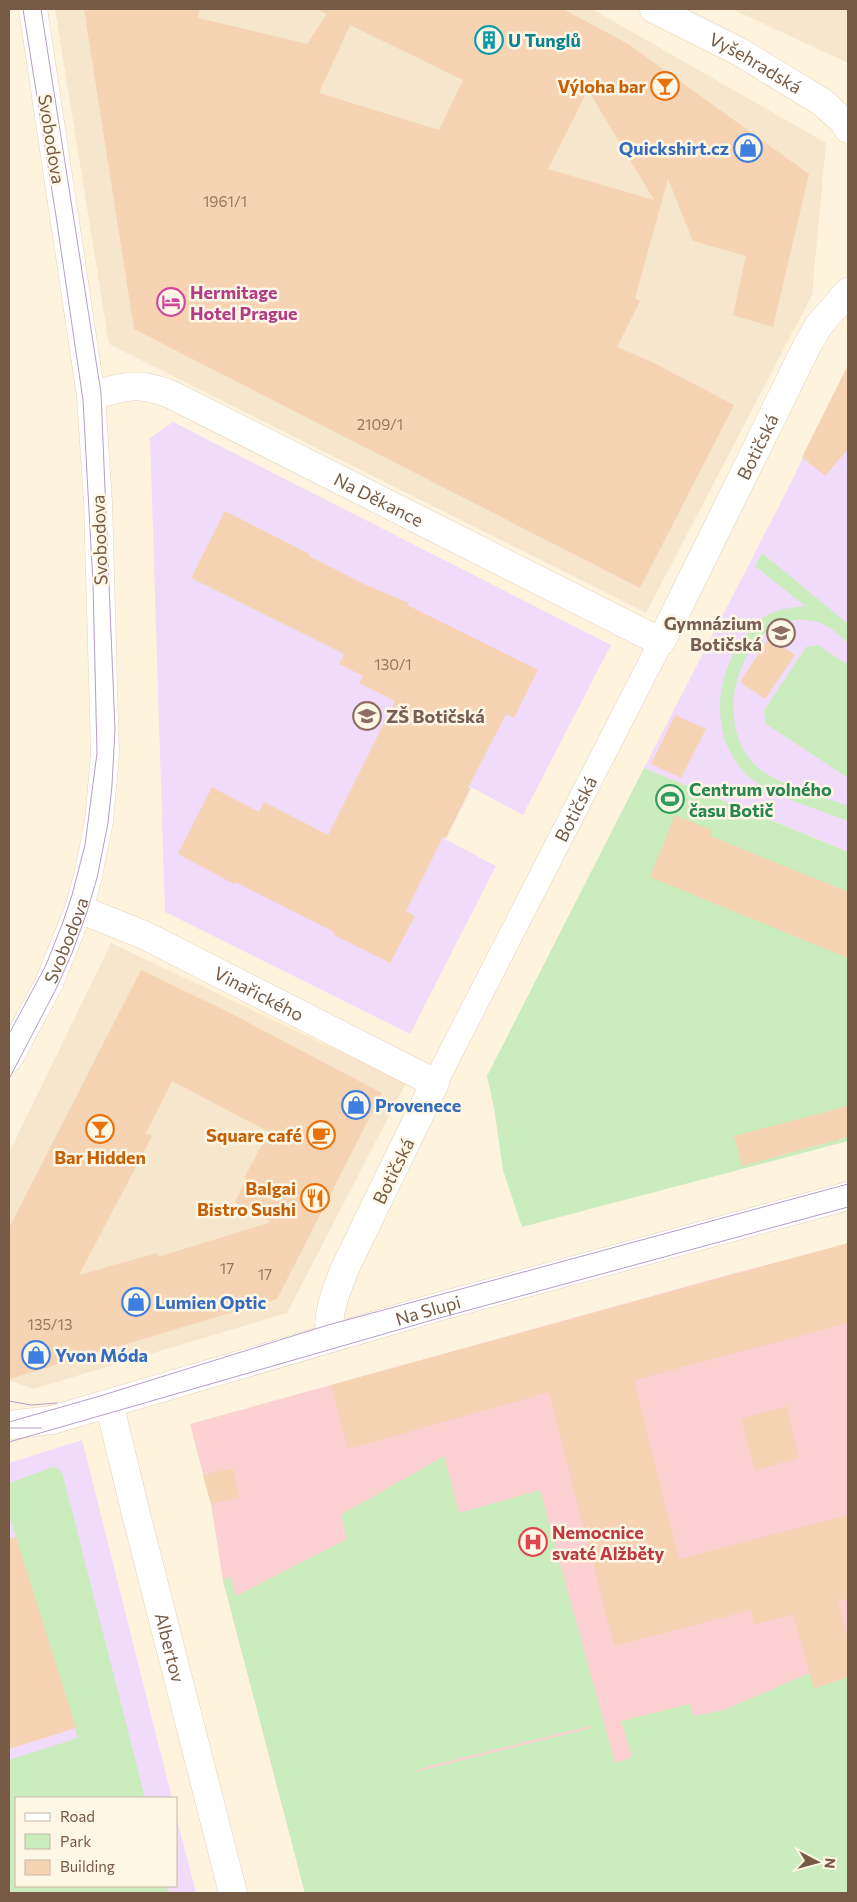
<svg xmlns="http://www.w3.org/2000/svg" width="857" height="1902" font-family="Commissioner,sans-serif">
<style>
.residential{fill:#f6e6cc}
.education{fill:#f1dbfa}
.medical{fill:#fdd0d2}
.green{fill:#cbecbc;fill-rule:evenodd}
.building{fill:#f6d3b3;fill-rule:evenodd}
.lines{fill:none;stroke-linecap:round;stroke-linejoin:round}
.pedestrian-casing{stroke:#e2d0b9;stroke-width:25}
.minor-casing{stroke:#e2d0b9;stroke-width:29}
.tertiary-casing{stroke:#e2d0b9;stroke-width:29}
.secondary-casing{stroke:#e8d2b7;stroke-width:29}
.pedestrian{stroke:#fff;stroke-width:24}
.minor{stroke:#fff;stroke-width:28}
.tertiary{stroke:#fff;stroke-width:28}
.secondary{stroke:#fff;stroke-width:28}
.tram{stroke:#b79dc7;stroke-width:1}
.labels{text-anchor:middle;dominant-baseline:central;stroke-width:5;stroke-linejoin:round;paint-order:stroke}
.number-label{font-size:15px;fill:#967860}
.culture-label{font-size:18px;font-weight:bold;fill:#0d838f;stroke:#fff7e6;text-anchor:start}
.street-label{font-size:18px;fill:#765a44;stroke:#fff7e6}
.food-label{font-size:18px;font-weight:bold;fill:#c56008;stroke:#fff7e6;text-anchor:end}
.shop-label{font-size:18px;font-weight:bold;fill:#366cbe;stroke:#fff7e6;text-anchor:start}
.hotel-label{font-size:18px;font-weight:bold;fill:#b23c85;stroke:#fff7e6;text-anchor:start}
.education-label{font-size:18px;font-weight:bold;fill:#785e54;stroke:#fff7e6;text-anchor:end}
.leisure-label{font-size:18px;font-weight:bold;fill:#27864d;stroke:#fff7e6;text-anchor:start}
.health-label{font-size:18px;font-weight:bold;fill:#be3a42;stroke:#fff7e6;text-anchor:start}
</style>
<rect width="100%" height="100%" fill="#fef4de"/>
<g class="residential">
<path d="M55 9H592L826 143 812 295 646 613 109 344Z"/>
<path d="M732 9H848V63Z"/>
<path d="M111 943 406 1083 287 1313 33 1389 9 1380V1153Z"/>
</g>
<g class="education">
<path d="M848 369V852L644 768 783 498 846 370Z"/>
<path d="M173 422 611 645 523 815 469 786 471 789 448 834 446 838H443L496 866 410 1034 165 912 150 438Z"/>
<path d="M82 1440 172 1798H16V1886H176V1816L196 1893H9V1463Z"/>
</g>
<path class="medical" d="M848 1244V1893H305L223 1580 211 1504 190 1424 728 1275Z"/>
<g class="green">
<path d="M762 553 848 624V643C839 635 829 625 817 622 745 602 707 719 755 765 776 785 821 796 848 806V821C816 808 765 796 742 770 707 730 716 663 753 628 757 624 760 620 764 617 776 609 791 608 805 606L755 566Z"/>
<path d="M818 645 848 665V778L766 724 764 711 806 647Z"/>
<path d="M644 768 848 852V1141L522 1227 503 1170 494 1108 487 1076Z"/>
<path d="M444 1456 459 1513 540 1490 615 1763 632 1757 621 1721 690 1704 693 1716 724 1710 810 1673 815 1688 848 1677V1893H305L223 1580 231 1577 236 1596 347 1539 341 1515ZM590 1726 591 1728 411 1773 426 1767Z"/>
<path d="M53 1467 57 1468 62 1472 145 1798H16V1886H167L169 1893H9V1760L78 1738 9 1515V1483Z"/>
</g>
<g class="building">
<path d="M84 9H200L198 18 307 44 327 14 317 9H563L628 44 809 174 773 327 733 315 746 256 693 241 668 179 635 298 640 301 617 347 652 362 734 405 640 588 134 329ZM350 25 463 80 439 130 319 93ZM588 90 654 200 548 169Z"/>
<path d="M848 365V449L825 476 802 457Z"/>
<path d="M225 511 309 554V556L364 584 409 603 407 605 538 670 514 718 506 714 468 788 470 789 446 838 443 837 406 911 415 916 390 963 334 935V932L235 882 234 884 178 854 212 787 259 812 264 802 328 835 395 701 359 683 363 676 339 664 344 654 191 578Z"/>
<path d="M769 638 795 655 765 699 740 682Z"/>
<path d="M675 715 706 729 681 778 651 764Z"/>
<path d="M675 815 712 830 710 836 848 892V958L650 877Z"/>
<path d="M141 970 228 1012 382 1093 277 1299 9 1379V1228ZM172 1081 269 1132 244 1178 246 1179 235 1203 271 1222 158 1257 157 1253 79 1275 152 1136 146 1133Z"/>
<path d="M848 1106V1137L742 1166 734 1136Z"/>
<path d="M848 1243V1323L634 1380 679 1559 848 1515V1599L838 1602 848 1639V1677L814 1688 793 1614 754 1625 751 1610 614 1646 549 1392 348 1449 331 1385Z"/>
<path d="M787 1406 799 1458 755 1470 741 1419Z"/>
<path d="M233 1468 239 1498 211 1504 203 1475Z"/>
<path d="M16 1537 76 1728 9 1749V1538Z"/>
</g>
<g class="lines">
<defs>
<g id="pedestrian">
<path id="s1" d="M435 1083 661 642"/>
</g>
<g id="minor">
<path id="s2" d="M91 396C126 386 136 381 172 395L661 642 808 344 819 325 848 292"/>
<path id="s3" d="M79 909 144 935 435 1083 346 1266C337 1288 326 1314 330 1338"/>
<path id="s4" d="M109 1403 136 1514 233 1893"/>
</g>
<g id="tertiary">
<path id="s5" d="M654 9 740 52 822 102 845 123 848 129"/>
<path id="s6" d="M9 1425 52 1420 434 1308 848 1196"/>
</g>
<g id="secondary">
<path id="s7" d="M9 1058 49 983 79 909 88 876 99 821 105 754 98 502 91 396 33 9"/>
</g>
</defs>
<use href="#pedestrian" class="pedestrian-casing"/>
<use href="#minor" class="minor-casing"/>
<use href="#tertiary" class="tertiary-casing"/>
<use href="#secondary" class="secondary-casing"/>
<use href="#pedestrian" class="pedestrian"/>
<use href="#minor" class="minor"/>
<use href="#tertiary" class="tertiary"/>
<use href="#secondary" class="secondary"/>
<g class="tram">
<path d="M9 1034 46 965 63 922 72 895 85 845 97 753 93 584 83 400 56 216 23 9"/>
<path d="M9 1079 56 989 72 953 87 912 97 878 108 823 112 785 115 729 101 393 41 9"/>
<path d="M9 1401 31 1405 57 1403"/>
<path d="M9 1422 100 1396 328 1325 848 1184"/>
<path d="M9 1428H41"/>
<path d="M9 1442 436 1319 848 1207"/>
</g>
</g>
<defs>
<symbol id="building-ring" viewBox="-11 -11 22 22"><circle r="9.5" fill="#fff7e6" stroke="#0f9aa8" stroke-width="1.5"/><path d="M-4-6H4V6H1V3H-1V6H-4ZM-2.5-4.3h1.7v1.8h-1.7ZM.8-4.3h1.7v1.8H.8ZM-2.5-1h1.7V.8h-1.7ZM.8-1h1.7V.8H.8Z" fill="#0f9aa8"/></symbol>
<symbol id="bar-ring" viewBox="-11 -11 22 22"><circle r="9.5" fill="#fff7e6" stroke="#e8710a" stroke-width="1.5"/><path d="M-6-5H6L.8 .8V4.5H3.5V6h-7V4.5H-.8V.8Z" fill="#e8710a"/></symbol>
<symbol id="shop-ring" viewBox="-11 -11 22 22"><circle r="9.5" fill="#fff7e6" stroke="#3f7fe0" stroke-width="1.5"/><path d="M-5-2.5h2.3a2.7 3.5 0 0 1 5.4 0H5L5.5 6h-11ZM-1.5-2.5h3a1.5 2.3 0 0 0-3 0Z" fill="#3f7fe0"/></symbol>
<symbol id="hotel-ring" viewBox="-11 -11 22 22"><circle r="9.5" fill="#fff7e6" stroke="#d1479c" stroke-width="1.5"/><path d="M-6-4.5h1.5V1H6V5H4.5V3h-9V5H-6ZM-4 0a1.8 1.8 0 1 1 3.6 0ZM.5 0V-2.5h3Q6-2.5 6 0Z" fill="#d1479c"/></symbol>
<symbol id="school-ring" viewBox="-11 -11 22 22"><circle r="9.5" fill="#fff7e6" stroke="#8d6e63" stroke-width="1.5"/><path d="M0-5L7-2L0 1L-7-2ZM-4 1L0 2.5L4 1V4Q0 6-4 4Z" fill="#8d6e63"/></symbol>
<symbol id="stadium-ring" viewBox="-11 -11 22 22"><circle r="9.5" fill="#fff7e6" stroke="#2e9e5b" stroke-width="1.5"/><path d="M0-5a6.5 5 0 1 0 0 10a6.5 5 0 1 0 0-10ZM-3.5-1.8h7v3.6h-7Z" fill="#2e9e5b"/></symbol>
<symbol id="cafe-ring" viewBox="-11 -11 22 22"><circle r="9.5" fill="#fff7e6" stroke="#e8710a" stroke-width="1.5"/><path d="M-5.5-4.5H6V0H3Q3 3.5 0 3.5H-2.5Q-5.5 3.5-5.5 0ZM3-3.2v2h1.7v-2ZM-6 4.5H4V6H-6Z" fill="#e8710a"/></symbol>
<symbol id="restaurant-ring" viewBox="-11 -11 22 22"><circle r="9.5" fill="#fff7e6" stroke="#e8710a" stroke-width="1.5"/><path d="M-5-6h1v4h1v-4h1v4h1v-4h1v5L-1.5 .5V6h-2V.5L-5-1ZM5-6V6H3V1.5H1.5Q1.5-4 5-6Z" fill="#e8710a"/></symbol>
<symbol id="hospital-ring" viewBox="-11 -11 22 22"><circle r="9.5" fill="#fff7e6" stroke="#e0444e" stroke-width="1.5"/><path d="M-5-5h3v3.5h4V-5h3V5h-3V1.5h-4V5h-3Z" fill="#e0444e"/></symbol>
</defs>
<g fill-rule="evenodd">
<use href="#building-ring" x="473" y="24" width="32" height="32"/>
<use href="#bar-ring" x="649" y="70" width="32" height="32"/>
<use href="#shop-ring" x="732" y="132" width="32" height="32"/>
<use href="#hotel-ring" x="155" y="286" width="32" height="32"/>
<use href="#school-ring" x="765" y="617" width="32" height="32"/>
<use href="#school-ring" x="351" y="700" width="32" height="32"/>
<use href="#stadium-ring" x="654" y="783" width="32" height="32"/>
<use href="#shop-ring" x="340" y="1089" width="32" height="32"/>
<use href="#bar-ring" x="84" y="1113" width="32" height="32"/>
<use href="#cafe-ring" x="305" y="1119" width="32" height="32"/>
<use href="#restaurant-ring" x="299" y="1182" width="32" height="32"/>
<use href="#shop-ring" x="120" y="1286" width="32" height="32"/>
<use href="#shop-ring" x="20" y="1339" width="32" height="32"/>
<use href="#hospital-ring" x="517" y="1526" width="32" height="32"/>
</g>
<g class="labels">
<g class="number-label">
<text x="225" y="201">1961/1</text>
<text x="380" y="424">2109/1</text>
<text x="393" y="664">130/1</text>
<text x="227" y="1268">17</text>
<text x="265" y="1274">17</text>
<text x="50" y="1324">135/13</text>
</g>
<g class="culture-label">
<text x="508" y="40">U Tunglů</text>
</g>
<g class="street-label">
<text stroke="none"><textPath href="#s5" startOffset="115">Vyšehradská</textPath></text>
<text transform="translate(52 139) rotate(81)">Svobodova</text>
<text stroke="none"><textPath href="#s2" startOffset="849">Botičská</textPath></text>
<text stroke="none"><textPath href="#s2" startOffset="315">Na Děkance</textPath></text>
<text transform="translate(99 540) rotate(-92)">Svobodova</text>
<text stroke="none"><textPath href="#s1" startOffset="308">Botičská</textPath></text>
<text stroke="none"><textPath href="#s7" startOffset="131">Svobodova</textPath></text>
<text stroke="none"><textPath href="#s3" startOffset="199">Vinařického</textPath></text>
<text transform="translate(393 1171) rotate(-64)">Botičská</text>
<text stroke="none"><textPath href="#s6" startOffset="435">Na Slupi</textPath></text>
<text stroke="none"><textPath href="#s4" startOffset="252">Albertov</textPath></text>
</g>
<g class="food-label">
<text x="646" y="86">Výloha bar</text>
<text x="302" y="1135">Square café</text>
<text x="100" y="1157" text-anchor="middle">Bar Hidden</text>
<text x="296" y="1188">Balgai<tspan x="296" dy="21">Bistro Sushi</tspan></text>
</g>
<g class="shop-label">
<text x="729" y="148" text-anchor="end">Quickshirt.cz</text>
<text x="375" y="1105">Provenece</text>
<text x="155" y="1302">Lumien Optic</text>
<text x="55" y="1355">Yvon Móda</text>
</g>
<g class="hotel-label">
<text x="190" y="292">Hermitage<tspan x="190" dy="21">Hotel Prague</tspan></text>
</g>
<g class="education-label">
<text x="762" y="623">Gymnázium<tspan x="762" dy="21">Botičská</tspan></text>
<text x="386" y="716" text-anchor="start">ZŠ Botičská</text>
</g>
<g class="leisure-label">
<text x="689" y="789">Centrum volného<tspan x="689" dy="21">času Botič</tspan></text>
</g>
<g class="health-label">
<text x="552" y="1532">Nemocnice<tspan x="552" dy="21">svaté Alžběty</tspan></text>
</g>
</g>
<rect width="857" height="1902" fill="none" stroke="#765a44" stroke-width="20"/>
<rect x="15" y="1797" width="162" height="90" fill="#fff7e6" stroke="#c8b8a5"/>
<rect x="25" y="1813" width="25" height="8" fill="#ffffff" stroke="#c8b8a5"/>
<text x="60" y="1822" font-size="15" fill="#765a44">Road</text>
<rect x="25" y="1834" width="25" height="15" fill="#cbecbc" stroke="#c8b8a5"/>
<text x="60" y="1847" font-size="15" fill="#765a44">Park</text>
<rect x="25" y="1860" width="25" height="15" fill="#f6d3b3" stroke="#c8b8a5"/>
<text x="60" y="1872" font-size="15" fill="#765a44">Building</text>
<g transform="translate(817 1862) rotate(96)" stroke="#fff7e6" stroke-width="4" paint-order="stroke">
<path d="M0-4L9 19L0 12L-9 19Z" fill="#765a44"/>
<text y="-8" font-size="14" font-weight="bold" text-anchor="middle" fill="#765a44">N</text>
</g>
</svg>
